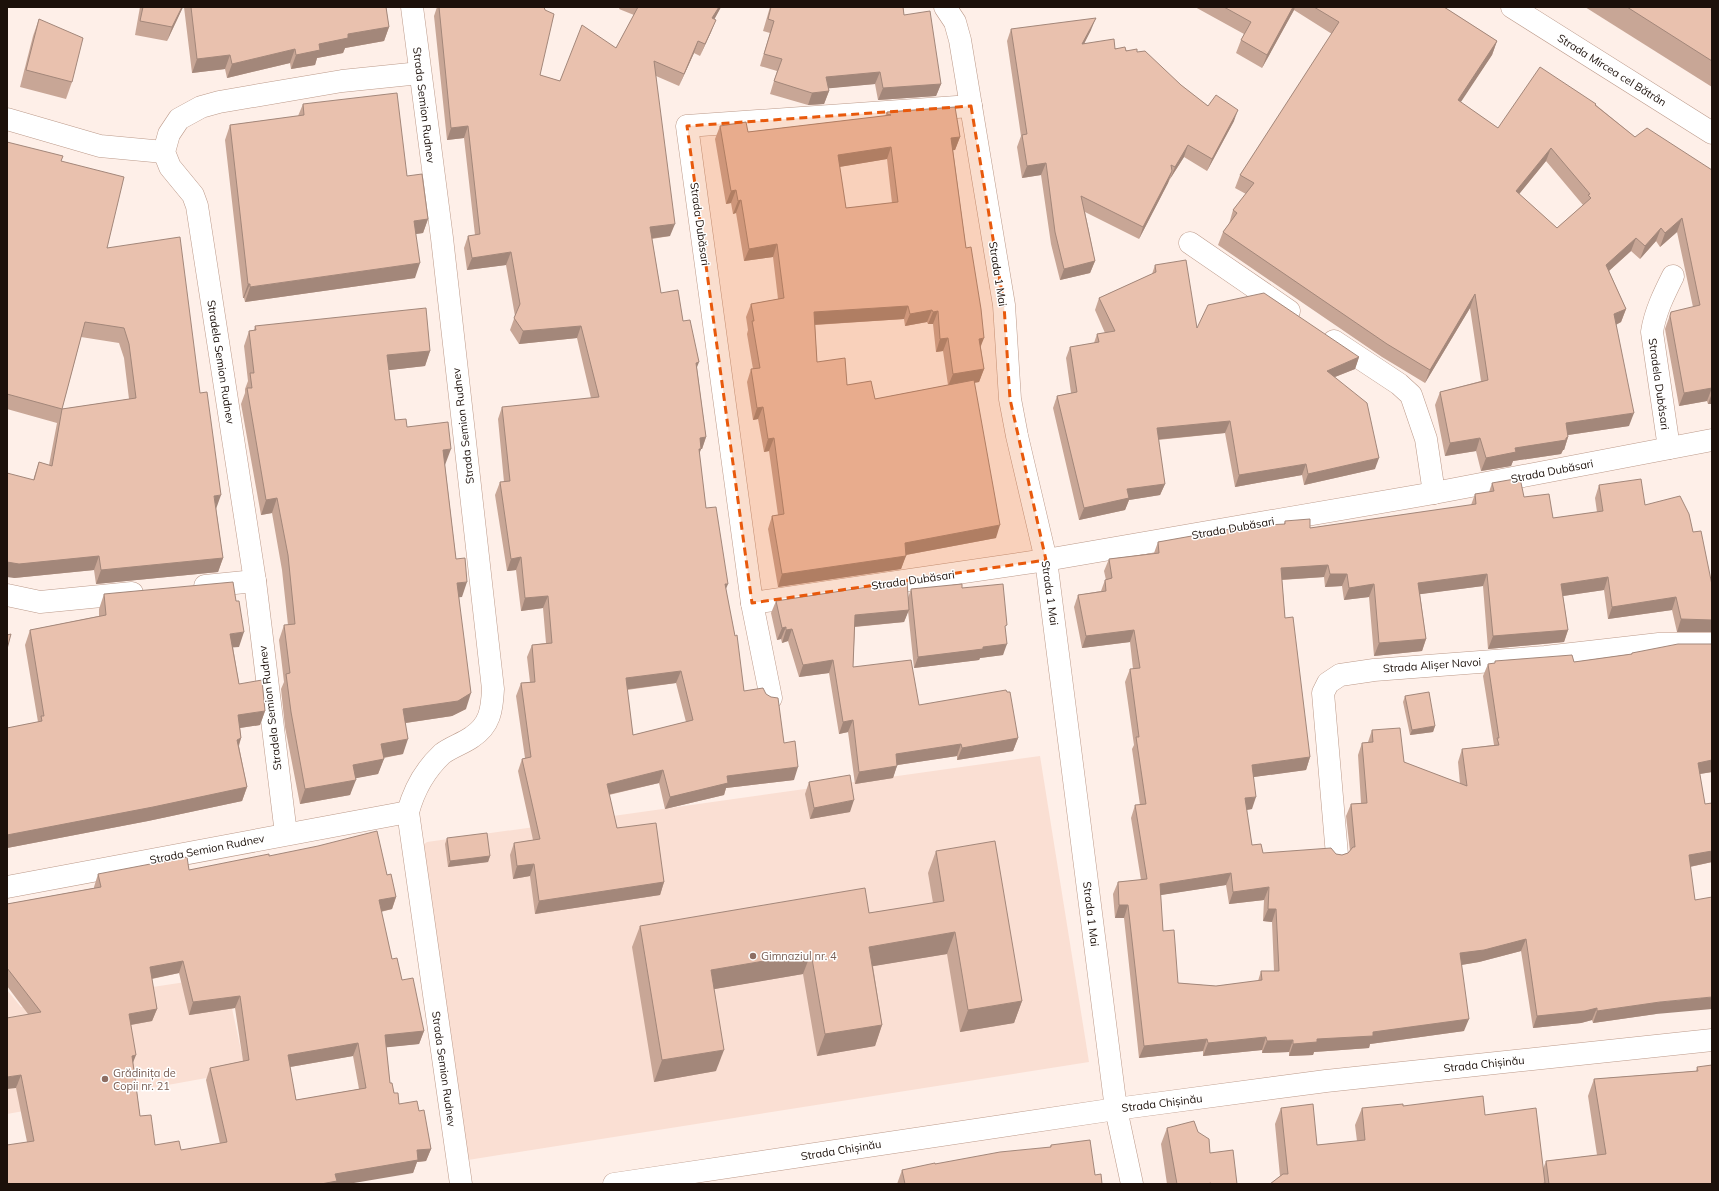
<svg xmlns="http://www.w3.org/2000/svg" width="1719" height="1191" font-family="Mulish,sans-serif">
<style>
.built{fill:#fadfd3}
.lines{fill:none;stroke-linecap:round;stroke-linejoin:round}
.street-casing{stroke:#bc9a8a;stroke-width:23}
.secondary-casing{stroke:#bc9a8a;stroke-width:23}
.street{stroke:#fff;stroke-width:22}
.secondary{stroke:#fff;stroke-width:22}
.wall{fill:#c8a696;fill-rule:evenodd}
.shaded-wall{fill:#a3877a}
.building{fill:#e9c1ae;stroke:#a3877a;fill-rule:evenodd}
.marked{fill:#e8590c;fill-opacity:0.2;stroke:#e8590c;stroke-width:3;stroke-dasharray:8 5;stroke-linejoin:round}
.education-dot{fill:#8d6e63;stroke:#fff;stroke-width:1.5}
.labels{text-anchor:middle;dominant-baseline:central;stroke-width:3;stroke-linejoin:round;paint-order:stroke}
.street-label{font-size:11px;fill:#1c100a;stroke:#fff}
.education-label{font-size:11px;fill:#785e54;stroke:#fff;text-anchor:start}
</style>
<rect width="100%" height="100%" fill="#feefe8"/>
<g class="built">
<path d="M1040 756 1089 1062 468 1160 416 850 427 842Z"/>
<path d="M225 976 270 1184 223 1075 7 1114V990L21 1007Z"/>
</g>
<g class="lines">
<defs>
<g id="street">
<path d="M412 7 442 238 493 689C492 710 490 725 472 737 462 744 451 747 442 754 425 770 414 790 408 812L461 1184"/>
<path d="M945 7 955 22 960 40 1004 305 1010 399 1017 436 1046 560 1116 1109 1132 1184"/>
<path d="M1512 7 1712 133"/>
<path d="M7 119 100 146 164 152"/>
<path d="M1190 243 1289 311"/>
<path d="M1334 341 1399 384 1411 395 1426 439 1434 493"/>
<path d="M1669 448 1652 332C1655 312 1664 294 1673 276"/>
<path d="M205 586 255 581"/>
<path d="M7 595 40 602 132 593"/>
<path d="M752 603 1046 560 1434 493 1712 440"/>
<path d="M771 698 752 603 687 126 971 106"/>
<path d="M286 834 255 581 197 206 193 195 170 167 164 152 169 134 179 119 201 107 219 102 342 81 420 73"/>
<path d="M1337 855 1323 693 1328 683 1340 675 1374 670 1545 657 1659 644H1712"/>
<path d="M7 887 408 812"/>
</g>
<path id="secondary" d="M614 1184 1116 1109 1326 1081 1712 1040"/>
</defs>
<use href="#street" class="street-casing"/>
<use href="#secondary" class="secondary-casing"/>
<use href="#street" class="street"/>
<use href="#secondary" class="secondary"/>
</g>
<g class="wall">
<path d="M140 7H183L167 41 135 35Z"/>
<path d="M184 7H386L389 27 384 41 345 48 343 53 317 58 315 65 291 69 290 63 227 78 225 69 192 73Z"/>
<path d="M437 7H544L540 75 560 81 616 48 634 15 619 9 620 7H721L714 19 711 32 700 56 694 53 679 86 656 76 670 236 652 239 661 293 683 321 697 368 706 437 702 449H701L699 453 706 508 726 589 744 691 784 743 794 780 726 788 724 795 665 809 659 783 609 795 617 828 664 882 660 895 535 914 530 876 513 879 510 855 514 843 533 840 518 771 522 759 525 758 516 696 521 683 530 682 527 657 532 645 546 643 543 608 521 611 516 570 507 571 495 495 500 482H504L498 419 502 407 591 398 577 338 519 344 510 330 515 316 506 265 467 270 464 248 468 236 475 235 464 138 447 140 434 16ZM676 683 686 722 633 735 627 690Z"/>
<path d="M770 7H903L904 15 941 84 936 96 878 100 875 84 828 88 829 91 824 104 808 105 770 94 777 71 760 66 770 33 763 31Z"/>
<path d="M1195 7H1444L1497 41 1492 55 1460 102 1498 128 1596 105 1635 137 1712 170V404H1708L1707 401 1679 406 1665 329 1671 312 1693 307 1677 232 1660 247 1656 241 1640 259 1631 251 1609 271 1626 309 1621 322 1616 325 1629 426 1568 435V437L1564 450H1563L1561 454 1513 461 1511 466 1481 471 1476 451 1445 456 1435 405 1440 392 1481 381 1470 308 1425 383 1382 357 1218 245 1223 232 1229 224 1233 210 1246 194 1235 188 1240 175 1332 34 1294 10 1262 68 1236 53 1241 40 1244 34ZM1546 161 1583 205 1557 228 1519 194Z"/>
<path d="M1585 7H1712V87Z"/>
<path d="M39 19 72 82 66 99 20 87 33 36Z"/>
<path d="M1011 29 1091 30 1084 43 1137 52 1208 106 1234 121 1207 171 1184 157 1170 179 1168 183 1139 239 1085 212 1095 261 1090 273 1060 280 1051 244 1041 175 1022 178 1017 147 1021 136 1007 41Z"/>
<path d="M303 104 428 219 423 233 416 234 415 278 245 302 244 298H243L225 140 230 125 298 116Z"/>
<path d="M887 112 960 137 955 150H953L966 248 984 369 979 382 974 383 996 538 906 555 901 569 778 587 768 529 772 516 778 515 769 451 764 452 758 419 753 420 747 382 751 369H753L747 334 748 330 746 317 751 304 778 299 773 257 744 261 736 213 733 214 731 203 726 204 715 139 720 126 748 132 885 116ZM887 159 892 203 846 208 839 167ZM904 319 905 326 927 322 928 324H933L936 352 943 351 948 385 875 399 847 385 817 362 815 325Z"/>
<path d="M7 142 61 161 107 248 200 393 223 558 218 572 96 584 94 570 14 578 34 477 39 462 49 465 57 423 62 409 129 399 124 358 119 343 81 337 62 409 57 423 7 409Z"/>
<path d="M1155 265 1197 328 1359 357 1355 369 1335 377 1375 469 1304 485 1302 475 1235 487 1225 433 1158 440 1165 484 1160 495 1129 500 1125 510 1079 520 1053 408 1057 396 1071 393 1066 358 1070 347 1094 343 1097 334 1105 333 1095 310 1099 298 1152 274Z"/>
<path d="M255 326 430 351 425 366 389 370 395 420 407 427 445 465 456 559 462 597H459L466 709 452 716 406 723 403 754 384 758 378 774 355 778 350 795 300 804 285 727 281 689 284 682 279 640 284 625H288L282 570 272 513 261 515 241 404 245 393V389L248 381 244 346 249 331 254 330Z"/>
<path d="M1492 483 1524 497 1553 518 1597 512 1595 498 1599 485 1645 505 1693 532 1712 585V632H1677L1672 610 1608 619 1604 590 1563 596 1568 630 1564 642 1488 649 1483 586 1420 594 1426 639 1422 651 1374 656 1369 597 1344 600 1342 586 1325 587 1324 577 1282 580 1285 618 1310 757 1306 770 1253 777 1252 809 1246 810 1252 845 1263 853 1336 854 1342 855 1348 853 1350 851 1346 816 1351 804 1361 803 1358 755 1362 743 1368 742 1372 730 1404 762 1460 784 1458 762 1462 749 1494 745 1483 676 1488 664 1495 663V661L1574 662 1631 654 1632 653 1712 644V772L1700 774 1712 862 1690 867 1656 1014 1593 1023 1592 1020 1581 1023 1533 1028 1521 951 1479 962 1461 965 1464 1031 1370 1044 1369 1048 1314 1052 1313 1055 1289 1056V1052L1262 1053V1050L1203 1056V1051L1139 1058 1124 918H1115L1113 894 1118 882 1141 880 1131 818 1135 805H1140L1132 749 1134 745 1125 682 1130 669H1133L1130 642 1082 648 1074 607 1078 595 1101 591 1105 580H1106L1104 571 1109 559 1154 553 1158 542 1284 524 1285 521 1310 528 1471 505 1475 494 1489 492ZM1226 885 1229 904 1264 900 1263 921 1272 922 1274 971H1261L1258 981 1216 986 1178 983 1163 931 1160 895Z"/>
<path d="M962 588 1006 630 1003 655 980 658 979 660 914 668 908 611 904 622 855 627 853 667 919 705 1018 738 1013 751 957 760V756L897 765 893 778 855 784 848 732 839 734 829 673 799 677 788 641 782 643 781 639 777 640 771 613 776 601 908 598 911 589Z"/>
<path d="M104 594 239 647H233L239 684 265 711 260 725 240 728 241 738 239 746 247 787 242 801 148 821 7 848V728L38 722 25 645 30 630 99 616V609Z"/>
<path d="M1405 696 1435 726 1433 732 1410 735 1403 702Z"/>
<path d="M809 782 850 812 810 819 805 794Z"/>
<path d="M447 838 490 856 488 862 448 867 445 844Z"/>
<path d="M936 851 1022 1001 1014 1023 960 1032 947 954 873 966 882 1025 875 1046 817 1056 803 974 714 989 716 1071 654 1082 632 947 640 926 869 913 933 903 928 873Z"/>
<path d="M269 856 387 875 396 897 392 909 381 912 392 959 424 1031 419 1044 386 1047 390 1083 394 1093 399 1104 419 1111 431 1149 426 1161 417 1162 413 1173 27 1142 16 1088 28 1014 7 986V904L94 888V887L98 874 189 870ZM179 973 189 1015 235 1008 243 1061 210 1068 206 1080 220 1144 181 1150 155 1145 140 1116 133 1062 131 1025 152 1021 157 1009 152 979ZM353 1056 359 1089 296 1100 290 1067Z"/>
<path d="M1697 1067 1712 1184H1265H1270L1280 1176 1275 1124 1281 1108 1317 1145 1357 1141 1355 1125 1362 1108 1403 1106 1485 1115 1543 1169 1546 1161 1597 1155 1588 1096 1594 1079 1696 1071Z"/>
<path d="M1167 1128 1198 1132 1210 1153 1237 1184H1167L1161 1144Z"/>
<path d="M1051 1145 1095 1175 1102 1184H897L902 1170 935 1164 1050 1147Z"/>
</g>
<g class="shaded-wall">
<path d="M182 7H183L167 41 172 27Z"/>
<path d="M719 7H721L708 31 712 18Z"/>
<path d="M1293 7H1295L1294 10 1262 68 1267 55Z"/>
<path d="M1096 18 1091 30 1078 56 1082 44Z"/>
<path d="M716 20 711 32 700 56 705 44Z"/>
<path d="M389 27 384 41 345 48 343 53 317 58 315 65 291 69 296 55 319 44 348 34Z"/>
<path d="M698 41 694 53 679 86 684 74Z"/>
<path d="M1497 41 1492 55 1453 114 1458 100Z"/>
<path d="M295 49 290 63 227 78 232 64Z"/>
<path d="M230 55 225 69 192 73 197 59Z"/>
<path d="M880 72 875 84 822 89 826 77Z"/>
<path d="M941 84 936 96 878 100 883 88Z"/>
<path d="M829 91 824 104 808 105 812 93Z"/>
<path d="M1238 110 1234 121 1207 171 1212 159Z"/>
<path d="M468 126 464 138 447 140 451 128Z"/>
<path d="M960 137 955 150 946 151 951 138Z"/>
<path d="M1188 145 1184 157 1170 179 1175 167Z"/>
<path d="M891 147 887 159 833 168 838 155Z"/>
<path d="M1551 148 1546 161 1511 204 1516 191Z"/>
<path d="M1046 163 1041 175 1022 178 1027 166Z"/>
<path d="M1172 171 1168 183 1139 239 1143 227Z"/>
<path d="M736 190 731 203 726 204 731 191Z"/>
<path d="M741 200 736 213 733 214 738 201Z"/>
<path d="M1682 218 1677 232 1660 247 1665 233Z"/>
<path d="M428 219 423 233 408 235 414 221Z"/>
<path d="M675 224 670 236 646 239 650 227Z"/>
<path d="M1661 228 1656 241 1640 259 1645 246Z"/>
<path d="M1636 238 1631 251 1601 278 1606 265Z"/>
<path d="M777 244 773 257 744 261 749 249Z"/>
<path d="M511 252 506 265 467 270 472 258Z"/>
<path d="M1095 261 1090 273 1060 280 1064 269Z"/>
<path d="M420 263 415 278 245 302 250 287Z"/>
<path d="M248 284H250L244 298H243Z"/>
<path d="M1475 294 1470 308 1425 383 1430 370Z"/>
<path d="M908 306 904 319 810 325 814 312Z"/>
<path d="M1626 309 1621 322 1609 328 1614 314Z"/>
<path d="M932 310 927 322 905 326 910 314Z"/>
<path d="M938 311 933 324H928L933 312Z"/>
<path d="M581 326 577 338 519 344 523 331Z"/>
<path d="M948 338 943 351 936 352 940 339Z"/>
<path d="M984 338 979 351V339Z"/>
<path d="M430 351 425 366 381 371 387 355Z"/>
<path d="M1359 357 1355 369 1322 382 1327 371Z"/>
<path d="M699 362 694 375 696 363Z"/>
<path d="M984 369 979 382 948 386 953 374Z"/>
<path d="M1712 388 1707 401 1679 406 1684 393Z"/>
<path d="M1712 393V404H1708Z"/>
<path d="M763 407 758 419 753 420 757 408Z"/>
<path d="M1634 413 1629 426 1561 436 1566 423Z"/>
<path d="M1230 421 1225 433 1152 440 1157 428Z"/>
<path d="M706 437 702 449H701L697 461 700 438Z"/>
<path d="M1568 437 1564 450H1563L1561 454 1513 461 1511 466 1481 471 1486 458 1515 448Z"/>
<path d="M774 438 769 451 764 452 768 439Z"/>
<path d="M1480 438 1476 451 1445 456 1450 443Z"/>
<path d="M451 449 445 465H437L443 450Z"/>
<path d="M1379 458 1375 469 1304 485 1308 474Z"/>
<path d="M1306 464 1302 475 1235 487 1239 475Z"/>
<path d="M1165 484 1160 495 1129 500 1125 510 1079 520 1084 508 1127 489Z"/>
<path d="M221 495 216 509 214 496Z"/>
<path d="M277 498 272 513 261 515 266 500Z"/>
<path d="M1000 525 996 538 900 556 905 543Z"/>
<path d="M99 556 94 570 14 578 7 577V562Z"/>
<path d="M906 556 901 569 778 587 782 574Z"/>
<path d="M521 557 516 570 507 571 511 559Z"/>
<path d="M223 558 218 572 96 584 101 570Z"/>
<path d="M1328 565 1324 577 1277 580 1281 568Z"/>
<path d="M1330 574H1347L1342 586 1325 587Z"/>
<path d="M1487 574 1483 586 1414 595 1418 583Z"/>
<path d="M1608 577 1604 590 1556 597 1561 584Z"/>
<path d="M467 582 462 597 452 598 457 583Z"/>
<path d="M725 584H728L723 596Z"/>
<path d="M1374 584 1369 597 1344 600 1349 588Z"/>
<path d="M548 596 543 608 521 611 525 598Z"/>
<path d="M1676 597 1672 610 1608 619 1612 607Z"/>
<path d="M909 610 904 622 851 627 855 615Z"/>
<path d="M1681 619 1712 620V632H1677Z"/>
<path d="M786 627 781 639 777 640 782 628Z"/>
<path d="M792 629 788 641 782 643 786 630Z"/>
<path d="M1134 630 1130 642 1082 648 1086 636Z"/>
<path d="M1568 630 1564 642 1488 649 1493 636Z"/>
<path d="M244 632 239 647 225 648 230 634Z"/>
<path d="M1426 639 1422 651 1374 656 1379 643Z"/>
<path d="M1007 644 1003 655 980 658 979 660 914 668 918 657 983 647Z"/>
<path d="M833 660 829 673 799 677 803 665Z"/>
<path d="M681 671 676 683 621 690 626 678Z"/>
<path d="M471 693 466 709 452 716 398 724 403 709Z"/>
<path d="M265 711 260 725 233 729 238 715Z"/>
<path d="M853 720 848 732 839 734 843 722Z"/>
<path d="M1435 726 1433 732 1410 735 1412 730Z"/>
<path d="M241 738 236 753 237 740Z"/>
<path d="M1018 738 1013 751 957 760 962 748Z"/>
<path d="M408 739 403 754 375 759 381 744Z"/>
<path d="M961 744 957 756 891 766 896 754Z"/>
<path d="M1310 757 1306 770 1247 778 1252 765Z"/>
<path d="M384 759 378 774 347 780 353 765Z"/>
<path d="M1712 760V772L1693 775 1698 763Z"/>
<path d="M897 766 893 778 855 784 859 772Z"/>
<path d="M798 767 794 780 726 788 724 795 665 809 670 797 727 776Z"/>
<path d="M663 770 659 783 602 796 607 784Z"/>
<path d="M356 780 350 795 300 804 305 789Z"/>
<path d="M247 787 242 801 148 821 7 848V835Z"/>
<path d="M1256 797 1252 809 1240 811 1245 798Z"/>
<path d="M854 800 850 812 810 819 814 808Z"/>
<path d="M1712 851V862L1684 868 1689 855Z"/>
<path d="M490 856 488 862 448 867 450 861Z"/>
<path d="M534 864 530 876 513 879 517 866Z"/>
<path d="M1231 873 1226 885 1155 896 1160 884Z"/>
<path d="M664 882 660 895 535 914 539 901Z"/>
<path d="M1269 887 1264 900 1229 904 1233 892Z"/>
<path d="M396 897 392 909 374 913 379 900Z"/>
<path d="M1119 905H1128L1124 918H1115Z"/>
<path d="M1268 909H1276L1272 922 1263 921Z"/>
<path d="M955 932 947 954 862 968 869 947Z"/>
<path d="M1526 939 1521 951 1479 962 1455 966 1460 953Z"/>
<path d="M811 953 803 974 703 991 711 970Z"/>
<path d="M183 961 179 973 145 980 150 967Z"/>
<path d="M240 996 235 1008 189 1015 193 1002Z"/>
<path d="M1712 997V1009L1656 1014 1593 1023 1597 1011 1660 1002Z"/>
<path d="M1022 1001 1014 1023 960 1032 968 1010Z"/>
<path d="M1597 1008 1592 1020 1581 1023 1533 1028 1537 1016Z"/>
<path d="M157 1009 152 1021 124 1026 129 1014Z"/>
<path d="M1469 1019 1464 1031 1370 1044 1369 1048 1314 1052 1313 1055 1289 1056 1293 1044 1317 1039Z"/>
<path d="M882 1025 875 1046 817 1056 825 1034Z"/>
<path d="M424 1031 419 1044 380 1048 385 1035Z"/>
<path d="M1266 1037 1262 1050 1203 1056 1208 1043Z"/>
<path d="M1207 1039 1203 1051 1139 1058 1144 1046Z"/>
<path d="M1293 1040 1289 1052 1262 1053 1267 1041Z"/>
<path d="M358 1043 353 1056 284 1068 288 1055Z"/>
<path d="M724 1050 716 1071 654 1082 662 1060Z"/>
<path d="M136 1055 131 1068 132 1056Z"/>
<path d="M21 1075 16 1088 7 1089V1077Z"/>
<path d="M431 1149 426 1161 417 1162 413 1173 348 1184H321L335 1174 417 1150Z"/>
</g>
<g class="building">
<path d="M143 7H182L172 27 140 21Z"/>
<path d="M191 7H386L389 27 348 34V38L319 44 320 50 296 55 295 49 232 64 230 55 197 59Z"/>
<path d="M439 7H544L545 10 554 14 540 75 560 81 582 25 616 48 638 7H719L712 18 716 20 705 44 698 41 684 74 654 61 675 224 650 227 661 293 678 290 683 321 690 320 699 362 696 363 706 437 700 438 701 449H699L706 508 716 507 728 584H725L735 636 737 635 744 691 763 688 766 694 771 697 778 698 784 743 795 741 798 767 727 776 728 783 670 797 663 770 607 784 617 828 656 823 664 882 539 901 534 864 517 866 514 843 540 839 522 759 531 757 521 683 535 682 532 645 552 643 548 596 525 598 521 557 511 559 500 482 510 481 502 407 599 397 581 326 523 331 514 318 520 304 511 252 472 258 468 236 480 234 468 126 451 128ZM681 671 693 720 633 735 626 678Z"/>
<path d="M771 7H903L904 15 930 11 941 84 883 88 880 72 826 77 829 91 812 93 774 81 782 59 764 54 774 21 768 19Z"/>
<path d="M1224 7H1293L1267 55 1241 40 1251 22Z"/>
<path d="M1314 7H1444L1497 41 1458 100 1498 128 1540 67 1596 104 1595 105 1635 137 1647 128 1712 170V388L1684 393 1670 316 1671 312 1700 305 1682 218 1665 233 1661 228 1645 246 1636 238 1606 265 1626 309 1614 314 1634 413 1566 423 1568 437 1566 438V440L1515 448 1516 452 1486 458 1480 438 1450 443 1440 392 1488 380 1475 294 1430 370 1387 344 1223 232 1237 213 1233 210 1254 183 1240 175 1339 22ZM1551 148 1590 194 1588 195 1591 198 1557 228 1516 191Z"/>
<path d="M1627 7H1712V61Z"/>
<path d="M1096 18 1082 44 1114 39 1115 49 1125 47 1126 51 1137 49V52L1145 51 1181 85 1208 106 1216 95 1238 110 1212 159 1188 145 1175 167 1171 165 1172 171 1143 227 1081 196 1095 261 1064 269 1055 232 1046 163 1027 166 1022 135 1027 134 1011 29Z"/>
<path d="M39 19 83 38 72 82 26 70Z"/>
<path d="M397 93 407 176 422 174 428 219 414 221 420 263 250 287V284H248L230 125 304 115 303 104Z"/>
<path d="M955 107 960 137 951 138 966 248 971 247 981 309 984 338 979 339 984 369 953 374 948 338 940 339 938 311 933 312 932 310 910 314 908 306 814 312 817 362 845 358 847 385 871 381 875 399 974 380 1000 525 905 543 906 556 782 574 772 516 784 514 774 438 768 439 763 407 757 408 751 369 760 368 752 321H754L751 304 784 298 777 244 749 249 741 200 738 201 736 190 731 191 720 126 746 122 748 132 891 115 887 114V112ZM891 147 898 202 846 208 838 155Z"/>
<path d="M7 142 63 156 61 161 124 177 107 248 180 237 200 393 207 392 221 495 214 496 223 558 101 570 99 556 19 564 7 562V473L34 480 39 462 52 466 62 409 136 398 129 344 124 328 85 322 62 409 7 394Z"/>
<path d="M1186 260 1197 328 1208 305 1264 293 1359 357 1327 371 1367 403 1379 458 1308 474 1306 464 1239 475 1230 421 1157 428 1165 484 1127 489 1129 498 1084 508 1057 396 1077 392 1070 347 1099 342 1097 334 1115 331 1099 298 1156 272 1155 265Z"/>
<path d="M426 308 430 351 387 355 395 420 406 419 407 427 448 422 451 449 443 450 456 559 465 558 467 582 457 583 471 693 458 701 403 709 408 739 381 744 384 759 353 765 356 780 305 789 291 712 286 674 290 673 284 625 295 624 288 555 277 498 266 500 247 388H252L250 373H254L249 331 256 330 255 326Z"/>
<path d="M1520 478 1524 497 1549 494 1553 518 1603 511 1599 485 1641 479 1645 505 1680 496 1689 514 1693 532 1701 531 1712 585V620L1681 619 1676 597 1612 607 1608 577 1561 584 1568 630 1493 636 1487 574 1418 583 1426 639 1379 643 1374 584 1349 588 1347 574H1330L1328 565 1281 568 1285 618 1293 617 1310 757 1252 765 1256 797 1245 798 1252 845 1261 844 1263 853 1331 848 1336 854 1342 855 1348 853 1353 847H1355L1351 804 1367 803 1362 743 1373 742 1372 730 1400 728 1404 762 1467 786 1462 749 1499 745 1497 738H1499L1488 664 1495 663V661L1572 655 1574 662 1632 654V653L1678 644H1712V760L1698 763 1705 804 1712 803V851L1689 855 1695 900 1712 897V997L1660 1002 1597 1011V1008L1585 1011 1537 1016 1526 939 1484 950 1460 953 1469 1019 1373 1032V1036L1317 1039V1042L1293 1044V1040L1267 1041 1266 1037 1208 1043 1207 1039 1144 1046 1128 905H1119L1118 882 1147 879 1135 805 1146 804 1136 737H1139L1130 669 1140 668 1134 630 1086 636 1078 595 1106 591 1105 580 1112 578 1109 559 1159 553 1158 542 1248 526 1285 524V521L1310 519V528L1476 504 1475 494 1494 491 1492 483ZM1231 873 1233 892 1269 887 1268 909H1276L1279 971H1261L1262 980 1216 986 1178 983 1174 930 1163 931 1160 884Z"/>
<path d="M907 581 909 610 855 615 853 667 911 660 919 705 1006 690 1007 692H1010L1018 738 962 748 961 744 896 754 897 766 859 772 853 720 843 722 833 660 803 665 792 629 786 630V627L782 628 776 601Z"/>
<path d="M233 582 236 601H239L244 632 230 634 239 684 262 680 265 711 238 715 241 738 237 740 247 787 153 807 7 835V728L42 721 41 716H44L30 630 106 615 104 594Z"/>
<path d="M962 584V588L1003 584 1007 625 1005 626 1007 644 983 647V649L918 657 911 589Z"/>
<path d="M11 634 7 649V635Z"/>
<path d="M1429 692 1435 726 1412 730 1405 696Z"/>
<path d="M850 775 854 800 814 808 809 782Z"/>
<path d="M377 831 387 875 391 874 396 897 379 900 392 959 397 958 402 980 413 978 424 1031 385 1035 390 1083H392L394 1093H398L399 1104 417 1101 419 1111 424 1110 431 1149 417 1150 418 1160 335 1174 337 1181 321 1184H7V1145L34 1141 21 1075 7 1077V1018L41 1012 7 968V904L101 887 98 874 187 857 189 870 269 854V856L318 846ZM183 961 193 1002 240 996 249 1060 210 1068 227 1142 181 1150 179 1141 155 1145 151 1115 140 1116 132 1056 136 1055 129 1014 157 1009 150 967ZM358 1043 366 1088 296 1100 288 1055Z"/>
<path d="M487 833 490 856 450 861 447 838Z"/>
<path d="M995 841 1022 1001 968 1010 955 932 869 947 882 1025 825 1034 811 953 711 970 724 1050 662 1060 640 926 865 888 869 913 944 901 936 851Z"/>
<path d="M1712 1065V1184H1549L1546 1161 1606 1154 1594 1079 1698 1071 1697 1067Z"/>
<path d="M1483 1096 1485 1115 1536 1108 1545 1183 1540 1184H1265H1270L1283 1174H1288L1281 1108 1313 1104 1317 1145 1365 1140 1362 1108 1403 1104V1106Z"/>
<path d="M1194 1121 1198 1132 1209 1139 1210 1153 1233 1150 1237 1184H1211V1183L1207 1184H1177L1167 1128Z"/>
<path d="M1090 1140 1095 1175 1101 1174 1102 1184H905L902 1170 935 1163V1164L1000 1152 1051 1147V1145Z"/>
</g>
<path class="marked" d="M971 106 1004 305 1010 399 1046 560 752 603 687 126Z"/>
<g class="education-dot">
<circle cx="753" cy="956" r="4"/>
<circle cx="105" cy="1079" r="4"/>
</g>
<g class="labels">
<g class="street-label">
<text transform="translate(1612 70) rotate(32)">Strada Mircea cel Bătrân</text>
<text transform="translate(424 105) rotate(83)">Strada Semion Rudnev</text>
<text transform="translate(700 224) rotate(82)">Strada Dubăsari</text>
<text transform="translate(998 274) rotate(81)">Strada 1 Mai</text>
<text transform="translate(221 362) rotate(81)">Stradela Semion Rudnev</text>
<text transform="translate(1659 384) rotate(82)">Stradela Dubăsari</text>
<text transform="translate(463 426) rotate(-97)">Strada Semion Rudnev</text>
<text transform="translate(1552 471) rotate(-11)">Strada Dubăsari</text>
<text transform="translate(1233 528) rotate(-10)">Strada Dubăsari</text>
<text transform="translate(913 580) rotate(-8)">Strada Dubăsari</text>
<text transform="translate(1050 593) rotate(82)">Strada 1 Mai</text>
<text transform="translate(1432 665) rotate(-4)">Strada Alișer Navoi</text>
<text transform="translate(270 708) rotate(-97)">Stradela Semion Rudnev</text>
<text transform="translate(207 849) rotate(-11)">Strada Semion Rudnev</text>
<text transform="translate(1091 914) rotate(83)">Strada 1 Mai</text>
<text transform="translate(1484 1064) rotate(-6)">Strada Chișinău</text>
<text transform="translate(444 1069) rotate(82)">Strada Semion Rudnev</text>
<text transform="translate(1162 1103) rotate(-7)">Strada Chișinău</text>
<text transform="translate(841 1150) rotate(-9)">Strada Chișinău</text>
</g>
<g class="education-label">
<text x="761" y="956">Gimnaziul nr. 4</text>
<text x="113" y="1073">Grădinița de<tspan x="113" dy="13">Copii nr. 21</tspan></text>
</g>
</g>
<rect width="1719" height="1191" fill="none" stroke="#1c100a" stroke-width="16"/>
</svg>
